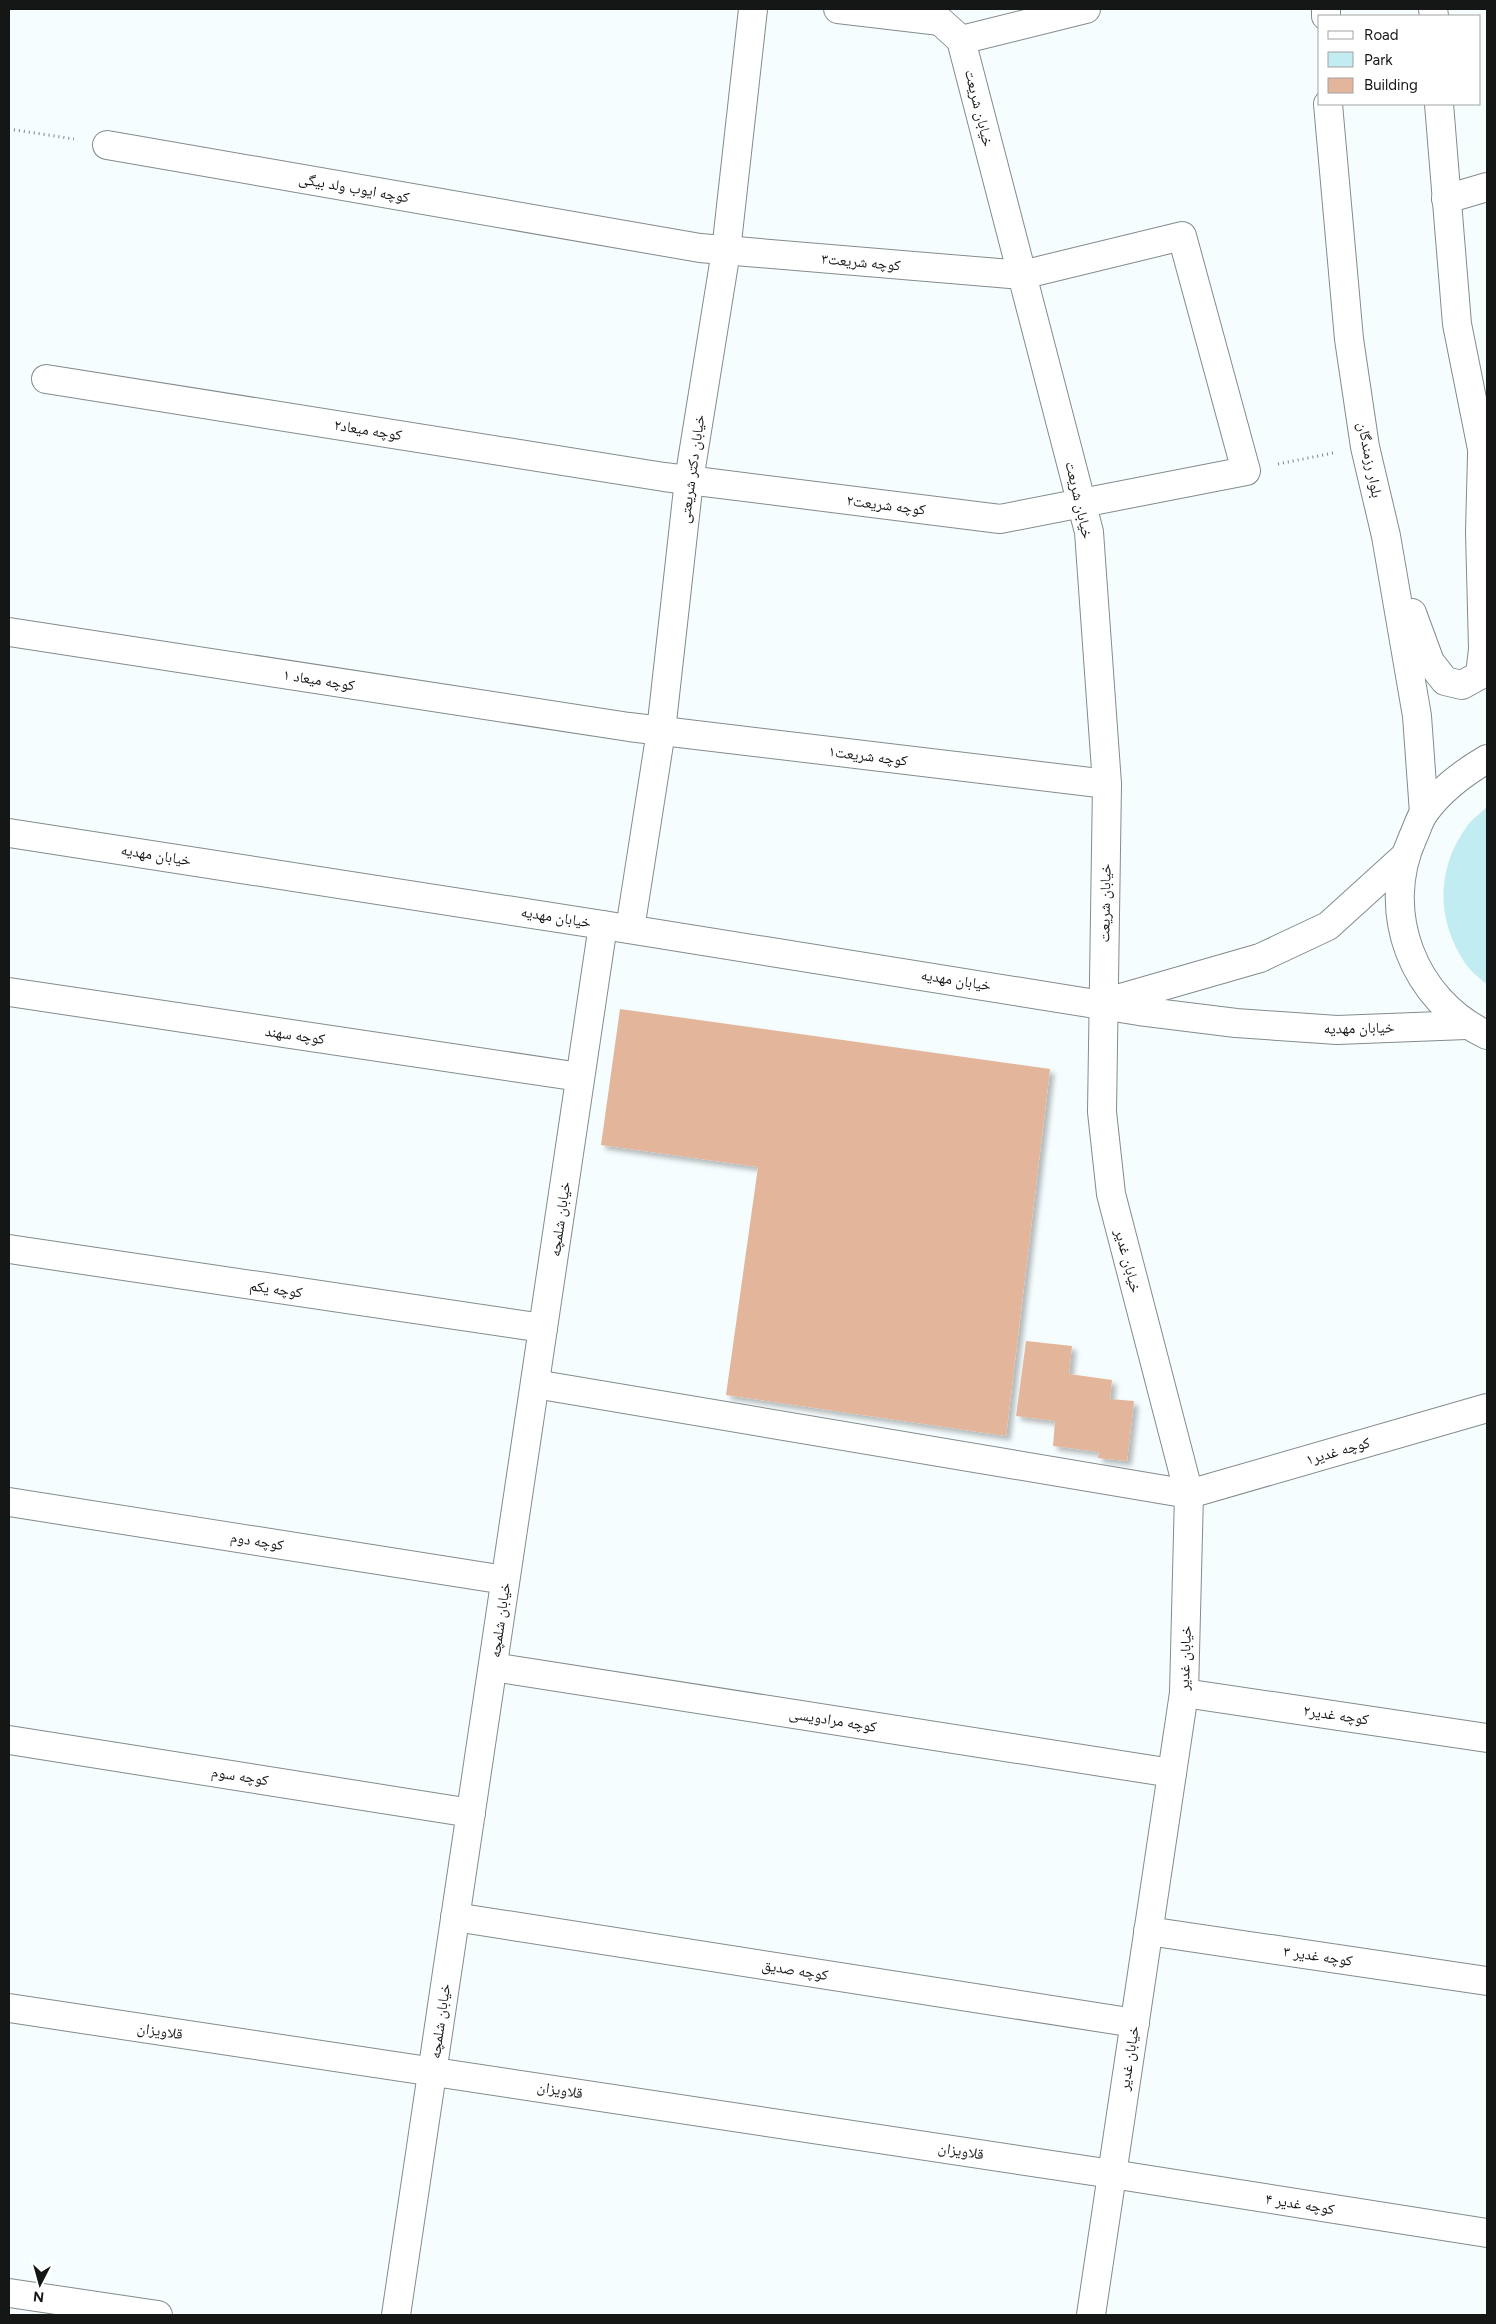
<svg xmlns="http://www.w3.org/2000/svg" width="1496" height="2324" font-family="Figtree,'Noto Naskh Arabic',sans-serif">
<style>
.green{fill:#c1ecf1}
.building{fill:#e3b69c;filter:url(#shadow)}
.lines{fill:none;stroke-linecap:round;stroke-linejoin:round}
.minor-casing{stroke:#848b8c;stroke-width:30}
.tertiary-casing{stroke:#848b8c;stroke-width:30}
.secondary-casing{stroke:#848b8c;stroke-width:30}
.path{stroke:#7e8383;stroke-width:3;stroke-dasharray:1 4;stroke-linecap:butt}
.minor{stroke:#fff;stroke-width:28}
.tertiary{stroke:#fff;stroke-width:28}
.secondary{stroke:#fff;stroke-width:28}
.labels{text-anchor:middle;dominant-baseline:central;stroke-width:5;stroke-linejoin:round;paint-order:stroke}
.street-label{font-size:15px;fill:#151717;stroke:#fff}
</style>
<defs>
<filter id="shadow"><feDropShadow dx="4.5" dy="4.5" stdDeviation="2.5" flood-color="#0004"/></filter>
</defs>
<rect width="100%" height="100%" fill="#f6fdfe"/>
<path class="green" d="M1487 807V985C1480 978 1470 971 1465 963 1436 919 1436 869 1467 826 1472 819 1481 813 1487 807Z"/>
<g class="building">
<path d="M620 1009 1050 1069 1006 1436 726 1395 758 1167 601 1145Z"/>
<path d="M1026 1341 1072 1346 1069 1374 1112 1380 1110 1399 1134 1401 1127 1461 1098 1458 1099 1452 1053 1446 1055 1421 1016 1416Z"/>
</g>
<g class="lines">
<defs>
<g id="minor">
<path d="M838 9 940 21 961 40"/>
<path d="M961 40 1089 532 1107 784 1102 1112 1111 1194 1189 1494 1184 1693 1091 2315"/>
<path d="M961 40 1086 9"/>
<path d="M1446 199 1487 187"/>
<path d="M46 379 664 477 1000 519 1246 471 1182 236 1022 275 700 248 107 145"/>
<path d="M9 632 629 727 1107 784"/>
<path d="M9 992 580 1077"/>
<path d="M9 1249 543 1328"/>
<path d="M535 1384 1189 1494 1487 1408"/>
<path d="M9 1502 505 1580"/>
<path d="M493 1667 1172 1773"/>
<path d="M1184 1693 1487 1738"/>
<path d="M9 1740 471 1813"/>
<path d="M455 1917 1135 2023"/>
<path d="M1148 1931 1487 1981"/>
<path d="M9 2008 1112 2174 1487 2233"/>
<path d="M9 2293 158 2315"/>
<path d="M396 2315 603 925"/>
</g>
<g id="tertiary">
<path d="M9 833 603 925 1139 1011 1236 1023 1337 1030 1466 1025"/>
<path d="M630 929 661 731 689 480 726 251 753 9"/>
<path d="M1107 1002 1260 958 1328 926 1404 857"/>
</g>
<g id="secondary">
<path d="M1433 9 1434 16"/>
<path d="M1326 16V9"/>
<path d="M1328 104 1349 339 1365 447 1386 536 1417 716 1424 813"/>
<path d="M1439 104 1457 324 1487 474"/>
<path d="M1412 613 1430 662 1445 681 1462 685 1480 675 1483 649 1480 532 1482 455"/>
<path d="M1487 759C1463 773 1441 789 1424 813 1419 820 1417 829 1413 837 1379 912 1413 1000 1487 1035"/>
</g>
</defs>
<use href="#minor" class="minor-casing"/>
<use href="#tertiary" class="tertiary-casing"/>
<use href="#secondary" class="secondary-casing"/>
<g class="path">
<path d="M9 129 74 139"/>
<path d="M1278 464 1333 453"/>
</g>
<use href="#minor" class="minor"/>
<use href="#tertiary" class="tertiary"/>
<use href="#secondary" class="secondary"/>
</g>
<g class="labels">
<g class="street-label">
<text transform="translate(979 108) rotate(76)">خیابان شریعت</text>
<text transform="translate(354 188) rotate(10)">کوچه ایوب ولد بیگی</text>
<text transform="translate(861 262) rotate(5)">کوچه شریعت۳</text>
<text transform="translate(368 430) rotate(9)">کوچه میعاد۲</text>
<text transform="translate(1370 460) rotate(79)">بلوار رزمندگان</text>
<text transform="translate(692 469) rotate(-82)">خیابان دکتر شریعتی</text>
<text transform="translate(1079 500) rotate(77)">خیابان شریعت</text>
<text transform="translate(886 505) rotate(7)">کوچه شریعت۲</text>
<text transform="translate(319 680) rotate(9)">کوچه میعاد ۱</text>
<text transform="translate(868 756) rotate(7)">کوچه شریعت۱</text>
<text transform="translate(156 855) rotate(9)">خیابان مهدیه</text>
<text transform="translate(1105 903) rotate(-89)">خیابان شریعت</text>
<text transform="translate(556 917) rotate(9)">خیابان مهدیه</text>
<text transform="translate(956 980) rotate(9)">خیابان مهدیه</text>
<text transform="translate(1359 1028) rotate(-1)">خیابان مهدیه</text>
<text transform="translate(295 1035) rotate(8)">کوچه سهند</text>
<text transform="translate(560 1219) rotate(-82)">خیابان شلمچه</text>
<text transform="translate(1128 1261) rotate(75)">خیابان غدیر</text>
<text transform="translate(276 1289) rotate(8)">کوچه یکم</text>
<text transform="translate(1338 1451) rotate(-16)">کوچه غدیر۱</text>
<text transform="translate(257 1541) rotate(9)">کوچه دوم</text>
<text transform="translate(500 1620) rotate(-82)">خیابان شلمچه</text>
<text transform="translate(1185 1658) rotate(-88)">خیابان غدیر</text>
<text transform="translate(1336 1715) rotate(8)">کوچه غدیر۲</text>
<text transform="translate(833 1720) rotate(9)">کوچه مرادویسی</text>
<text transform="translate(240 1776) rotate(9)">کوچه سوم</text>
<text transform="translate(1318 1956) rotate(8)">کوچه غدیر ۳</text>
<text transform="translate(795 1970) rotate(9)">کوچه صدیق</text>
<text transform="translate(440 2021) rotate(-82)">خیابان شلمچه</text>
<text transform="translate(160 2031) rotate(8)">قلاویزان</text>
<text transform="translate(1129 2058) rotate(-81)">خیابان غدیر</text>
<text transform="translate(560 2090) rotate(9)">قلاویزان</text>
<text transform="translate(961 2151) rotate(9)">قلاویزان</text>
<text transform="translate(1300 2204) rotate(9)">کوچه غدیر ۴</text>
</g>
</g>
<rect width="1496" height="2324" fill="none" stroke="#151717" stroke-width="20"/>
<rect x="1318" y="15" width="162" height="90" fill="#ffffff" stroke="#a1a2a2"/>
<rect x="1328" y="31" width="25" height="8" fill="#ffffff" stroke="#a1a2a2"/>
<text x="1364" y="40" font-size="15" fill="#151717">Road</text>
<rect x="1328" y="52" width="25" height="15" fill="#c1ecf1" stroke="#a1a2a2"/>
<text x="1364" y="65" font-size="15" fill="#151717">Park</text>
<rect x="1328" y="78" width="25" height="15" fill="#e3b69c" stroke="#a1a2a2"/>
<text x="1364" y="90" font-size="15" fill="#151717">Building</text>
<g transform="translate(40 2284) rotate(186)" stroke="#ffffff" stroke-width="4" paint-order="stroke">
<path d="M0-4L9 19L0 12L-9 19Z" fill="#151717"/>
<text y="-8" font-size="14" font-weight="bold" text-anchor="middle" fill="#151717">N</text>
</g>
</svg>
